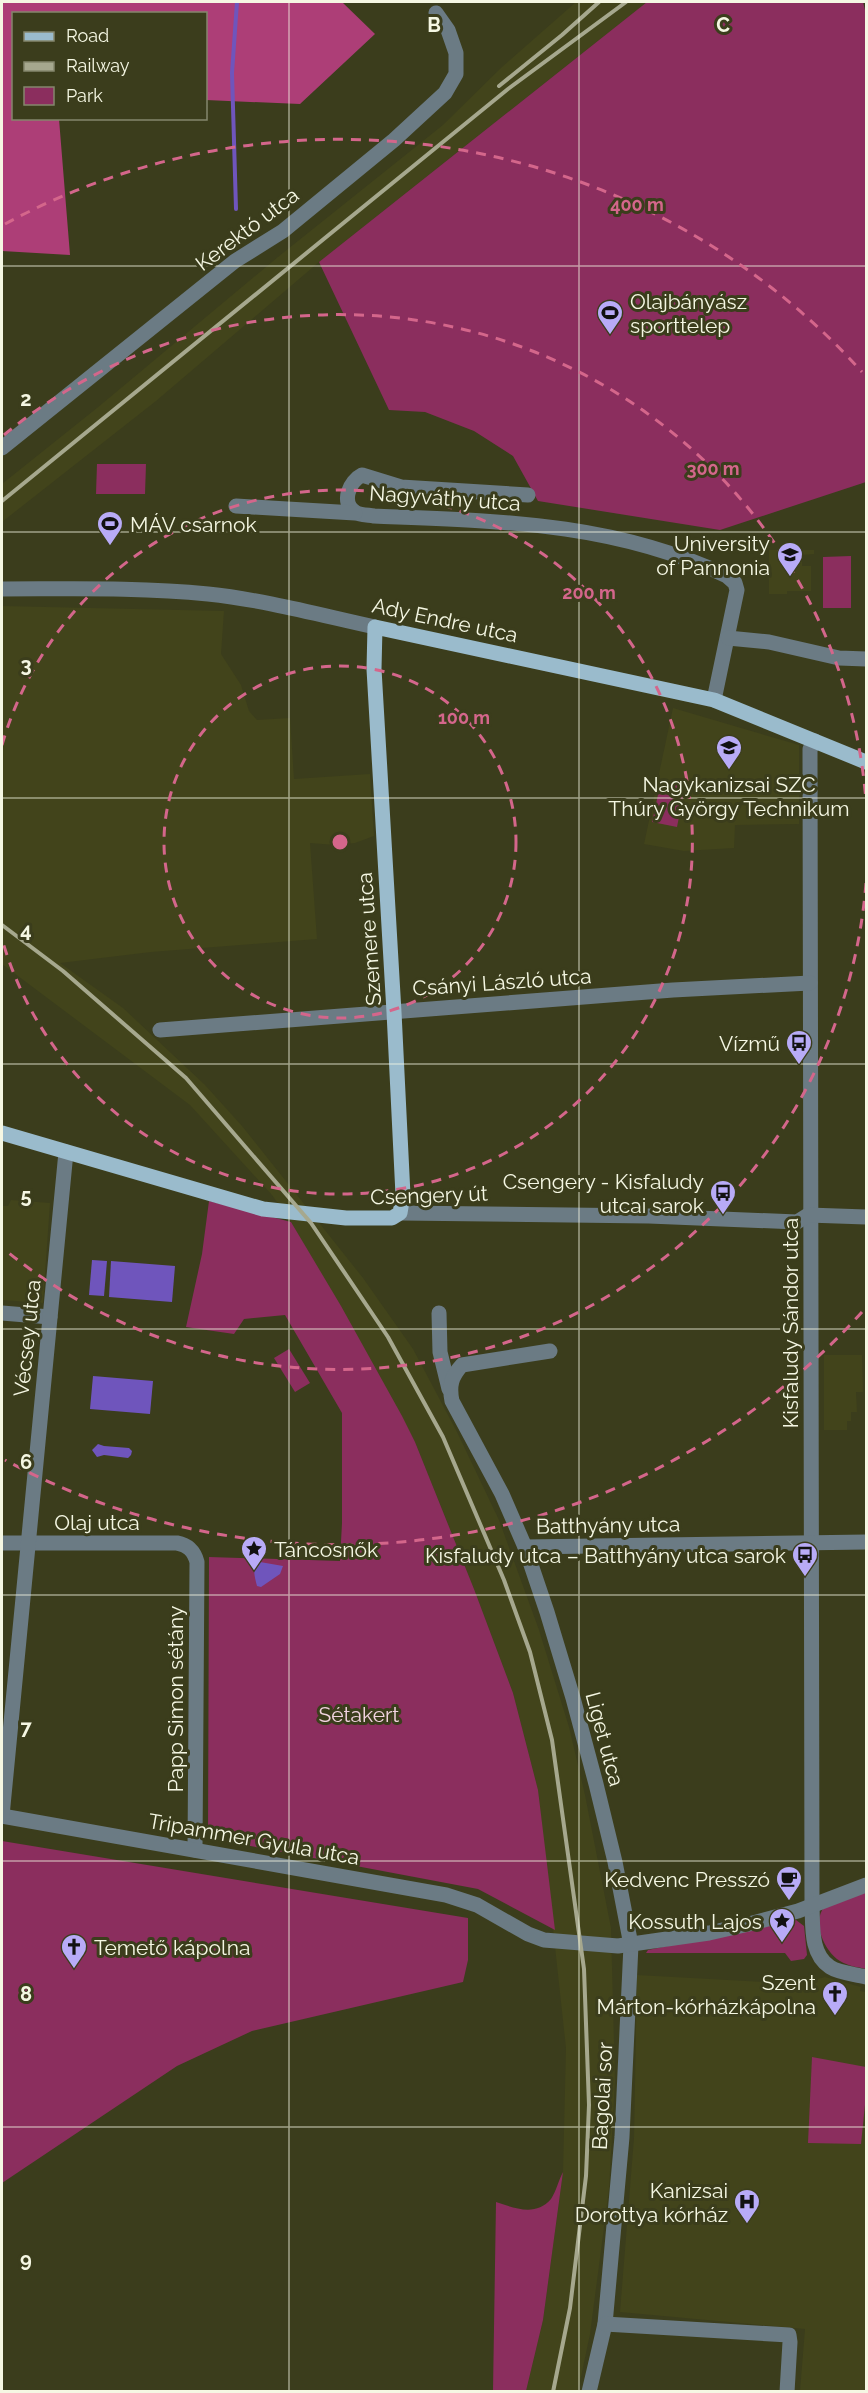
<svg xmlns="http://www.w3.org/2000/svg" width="868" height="2393" font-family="Raleway,sans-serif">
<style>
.built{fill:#42441b}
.green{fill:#8b2e5e}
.forest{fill:#ad3e77}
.water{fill:#6f55bc}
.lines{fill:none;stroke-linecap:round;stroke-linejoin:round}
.stream{stroke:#6f55bc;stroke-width:4}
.minor{stroke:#6b7b84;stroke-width:15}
.major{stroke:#9abbcc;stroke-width:15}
.rail{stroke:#a6a88e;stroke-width:4}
.grid{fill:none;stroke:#f5f7e3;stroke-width:1.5;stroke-opacity:0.55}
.ring{fill:none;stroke:#d4668b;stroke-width:3;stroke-dasharray:10 8}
.labels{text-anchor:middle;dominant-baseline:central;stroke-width:6;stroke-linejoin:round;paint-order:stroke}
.street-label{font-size:21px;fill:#f5f7e3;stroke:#3b3d1c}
.poi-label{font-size:21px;fill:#f5f7e3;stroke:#3b3d1c;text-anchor:end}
.park-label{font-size:21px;fill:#f2d3e0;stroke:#3b3d1c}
.grid-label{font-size:20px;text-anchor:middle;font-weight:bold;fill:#f5f7e3;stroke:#3b3d1c;stroke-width:6;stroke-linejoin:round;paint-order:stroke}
.centre{fill:#d4668b;stroke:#3b3d1c;stroke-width:3}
.ring-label{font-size:18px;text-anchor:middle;font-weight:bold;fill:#d4668b;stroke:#3b3d1c;stroke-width:6;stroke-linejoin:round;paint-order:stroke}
</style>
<rect width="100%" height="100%" fill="#3b3d1c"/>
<g class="built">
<path d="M576 2H647L319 262 156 401 2 522V484L97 408 278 257 443 125 502 67Z"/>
<path d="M769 550H814V554L802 555V566H811V591H787V594H769Z"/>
<path d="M2 606 224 611 221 654 241 685 249 711 257 720 290 718 294 779 370 774 374 836 355 843 335 845 310 843 317 939 151 952 60 963 123 1008 205 1085 242 1126 363 1278 413 1349 457 1432 499 1520 539 1630 569 1727 585 1795 611 1928 615 2081 609 2189 590 2334 578 2391H526L543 2320 563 2172 566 2048 538 1790 513 1693 474 1589 415 1442 291 1222 272 1195 190 1105 2 964Z"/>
<path d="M673 708 799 745V824L735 825 734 848 684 851 644 844Z"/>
<path d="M11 1200 50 1203 43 1303 2 1300V1206H8Z"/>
<path d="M824 1355H862L863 1392H856L857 1412H851V1421H847V1430H824Z"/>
<path d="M637 1975 799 1984 825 1977 861 1987 860 1991 866 1992V2391H800L805 2329 620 2312 634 2138Z"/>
</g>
<g class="green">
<path d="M647 2H863L866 14V482L720 530 538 501 513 456 474 431 425 412 389 410 319 262Z"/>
<path d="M97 464H146L145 494H96Z"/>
<path d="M851 556V608H823V557Z"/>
<path d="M661 781 685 786 677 827 652 822Z"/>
<path d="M209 1201 291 1222 341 1306 402 1416 415 1442 474 1589 513 1693 538 1790 555 1930 478 1889 208 1838 209 1557 340 1561 342 1523V1413L285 1315 244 1319 234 1334 186 1327 202 1254Z"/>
<path d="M289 1349 310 1383 295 1392 274 1358Z"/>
<path d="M2 1841 468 1918V1960L463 1982 252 2031 177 2066 2 2183Z"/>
<path d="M866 1891V1969C857 1967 848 1966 840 1961 824 1951 812 1923 824 1907Z"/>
<path d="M796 1920 804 1926 807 1955 804 1959 791 1961 785 1953H646L648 1950Z"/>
<path d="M812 2057 866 2067V2095L861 2144 808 2143Z"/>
<path d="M563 2172 543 2320 526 2391H493L496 2202C514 2208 536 2217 551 2199 556 2192 559 2179 563 2172Z"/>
</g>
<path class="forest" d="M2 2H342L375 34 300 104 206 100V14H14V118L59 119 70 255 2 251Z"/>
<g class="water">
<path d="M92 1260 107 1261 104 1296 89 1295Z"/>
<path d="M111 1261 175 1266 172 1302 109 1297Z"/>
<path d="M93 1376 153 1381 150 1414 90 1409Z"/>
<path d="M98 1444 104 1446 129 1448 132 1451 131 1455 128 1458 104 1455 97 1457 92 1450Z"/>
<path d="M260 1562 283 1566 280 1574 261 1587 257 1586C255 1579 253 1570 255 1563Z"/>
</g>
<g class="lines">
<path class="stream" d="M236 209 232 73 237 2"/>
<g class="minor">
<path d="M2 448 235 261 283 231 394 140 445 93 456 74V53L448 30 436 13"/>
<path d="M528 495 401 487 362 475C350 481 340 502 355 512 359 515 368 515 374 516 498 521 613 522 727 576L735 583 737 590 714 700"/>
<path d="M236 506 355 513"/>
<path d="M2 589C70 589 140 587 208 594 265 600 320 615 375 627"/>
<path d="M728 638 769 642 839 658 866 659"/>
<path d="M815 741 810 749 812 1905C813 1926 810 1954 830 1967 839 1973 855 1974 866 1977"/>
<path d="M160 1030 673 990 810 983"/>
<path d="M400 1213 649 1216 797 1222 808 1215 866 1217"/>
<path d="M2 1313 50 1317"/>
<path d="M439 1313 440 1352 449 1389"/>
<path d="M550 1351 462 1365C451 1377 449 1386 452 1401L502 1494 525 1547 547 1612 573 1698 596 1784 615 1862 631 1945 622 2137 605 2324 589 2392"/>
<path d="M2 1543H177C188 1545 194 1551 197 1562L195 1850"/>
<path d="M525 1547 866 1542"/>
<path d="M2 1816 446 1895 477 1905 528 1934 544 1940 618 1946 709 1933 749 1924 798 1911 866 1885"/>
<path d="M2 1816 66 1152"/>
<path d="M605 2324 789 2335 790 2342 787 2392"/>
</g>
<path class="major" d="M2 1133 263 1209 346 1218H392L400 1213 403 1195 394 1012 374 669 375 627 714 700 866 762"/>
<g class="rail">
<path d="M499 86 562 35 599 2"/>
<path d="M2 501 508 89 626 2"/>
<path d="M2 925 63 971 186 1078 311 1223 388 1337 443 1437 504 1580 530 1652 552 1740 584 1969 589 2105 586 2176 570 2308 553 2392"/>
</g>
</g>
<path class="grid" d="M289 2V2392M579 2V2392M2 266H866M2 532H866M2 798H866M2 1064H866M2 1329H866M2 1595H866M2 1861H866M2 2127H866"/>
<g class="ring">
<circle cx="340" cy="842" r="176"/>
<path d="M2 745A352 352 0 1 1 2 939"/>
<path d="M866 883A528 528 0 0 1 4 1249M4 435A528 528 0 0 1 866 801"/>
<path d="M862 1312A703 703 0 0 1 5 1460M5 224A703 703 0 0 1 862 372"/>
</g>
<defs>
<symbol id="stadium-pin" viewBox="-11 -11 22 30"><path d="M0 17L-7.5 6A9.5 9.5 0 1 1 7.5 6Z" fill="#b8abf7" stroke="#3b3d1c"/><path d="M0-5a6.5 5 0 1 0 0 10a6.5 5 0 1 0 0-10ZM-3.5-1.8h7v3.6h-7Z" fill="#111"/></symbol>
<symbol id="university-pin" viewBox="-11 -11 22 30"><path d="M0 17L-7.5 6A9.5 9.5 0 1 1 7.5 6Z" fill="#b8abf7" stroke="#3b3d1c"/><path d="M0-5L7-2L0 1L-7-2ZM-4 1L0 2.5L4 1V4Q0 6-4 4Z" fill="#111"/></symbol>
<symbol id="school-pin" viewBox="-11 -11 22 30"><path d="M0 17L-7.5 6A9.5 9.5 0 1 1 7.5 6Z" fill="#b8abf7" stroke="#3b3d1c"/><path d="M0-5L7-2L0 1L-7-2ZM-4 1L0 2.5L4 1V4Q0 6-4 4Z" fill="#111"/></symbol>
<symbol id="bus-pin" viewBox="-11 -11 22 30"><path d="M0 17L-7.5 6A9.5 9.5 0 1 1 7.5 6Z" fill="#b8abf7" stroke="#3b3d1c"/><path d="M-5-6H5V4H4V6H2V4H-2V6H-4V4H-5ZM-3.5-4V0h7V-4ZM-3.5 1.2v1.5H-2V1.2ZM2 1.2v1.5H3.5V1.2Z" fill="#111"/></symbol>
<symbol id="sight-pin" viewBox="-11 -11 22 30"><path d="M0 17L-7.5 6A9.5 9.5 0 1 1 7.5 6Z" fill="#b8abf7" stroke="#3b3d1c"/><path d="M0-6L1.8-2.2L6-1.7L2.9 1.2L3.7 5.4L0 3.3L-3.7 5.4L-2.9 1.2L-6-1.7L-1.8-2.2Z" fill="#111"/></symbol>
<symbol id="cafe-pin" viewBox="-11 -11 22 30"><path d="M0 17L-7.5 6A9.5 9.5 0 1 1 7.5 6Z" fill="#b8abf7" stroke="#3b3d1c"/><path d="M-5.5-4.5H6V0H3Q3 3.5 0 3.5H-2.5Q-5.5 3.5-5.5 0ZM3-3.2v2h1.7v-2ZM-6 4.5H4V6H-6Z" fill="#111"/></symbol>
<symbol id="church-pin" viewBox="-11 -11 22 30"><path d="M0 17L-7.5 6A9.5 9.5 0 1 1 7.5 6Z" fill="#b8abf7" stroke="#3b3d1c"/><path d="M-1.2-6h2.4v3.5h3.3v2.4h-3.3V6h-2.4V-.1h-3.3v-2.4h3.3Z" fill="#111"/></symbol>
<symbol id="hospital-pin" viewBox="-11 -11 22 30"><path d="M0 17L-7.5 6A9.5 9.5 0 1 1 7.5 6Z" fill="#b8abf7" stroke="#3b3d1c"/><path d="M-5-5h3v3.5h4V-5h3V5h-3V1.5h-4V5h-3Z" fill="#111"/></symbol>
</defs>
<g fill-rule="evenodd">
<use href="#stadium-pin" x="595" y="298" width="30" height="40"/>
<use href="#stadium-pin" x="95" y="509" width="30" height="40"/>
<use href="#university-pin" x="775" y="540" width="30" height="40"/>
<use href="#school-pin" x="714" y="733" width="30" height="40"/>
<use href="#bus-pin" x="784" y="1028" width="30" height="40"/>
<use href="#bus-pin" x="708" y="1178" width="30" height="40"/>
<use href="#sight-pin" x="239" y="1534" width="30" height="40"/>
<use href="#bus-pin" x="790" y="1540" width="30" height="40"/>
<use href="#cafe-pin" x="774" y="1864" width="30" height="40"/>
<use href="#sight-pin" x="767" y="1906" width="30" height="40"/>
<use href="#church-pin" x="59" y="1932" width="30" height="40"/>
<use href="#church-pin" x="820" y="1979" width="30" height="40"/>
<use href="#hospital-pin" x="732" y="2187" width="30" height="40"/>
</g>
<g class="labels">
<g class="street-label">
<text transform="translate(247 229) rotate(-37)">Kerektó utca</text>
<text transform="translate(445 498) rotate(4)">Nagyváthy utca</text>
<text transform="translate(445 620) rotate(12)">Ady Endre utca</text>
<text transform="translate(369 939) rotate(-94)">Szemere utca</text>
<text transform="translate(502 982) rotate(-4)">Csányi László utca</text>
<text transform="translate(429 1195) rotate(-2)">Csengery út</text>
<text transform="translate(790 1323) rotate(-90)">Kisfaludy Sándor utca</text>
<text transform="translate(27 1338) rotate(-84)">Vécsey utca</text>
<text x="97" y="1522">Olaj utca</text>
<text transform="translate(608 1525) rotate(-1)">Batthyány utca</text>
<text transform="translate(175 1699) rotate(-90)">Papp Simon sétány</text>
<text transform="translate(605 1739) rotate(75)">Liget utca</text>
<text transform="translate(254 1839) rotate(10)">Tripammer Gyula utca</text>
<text transform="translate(602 2096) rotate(-87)">Bagolai sor</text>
</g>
<g class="poi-label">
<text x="630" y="301" text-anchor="start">Olajbányász<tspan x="630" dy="24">sporttelep</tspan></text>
<text x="130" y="524" text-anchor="start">MÁV csarnok</text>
<text x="770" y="543">University<tspan x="770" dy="24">of Pannonia</tspan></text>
<text x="729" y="784" text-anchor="middle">Nagykanizsai SZC<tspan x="729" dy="24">Thúry György Technikum</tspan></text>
<text x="780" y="1043">Vízmű</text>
<text x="704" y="1181">Csengery - Kisfaludy<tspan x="704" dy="24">utcai sarok</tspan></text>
<text x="274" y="1549" text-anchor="start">Táncosnők</text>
<text x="786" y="1555">Kisfaludy utca – Batthyány utca sarok</text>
<text x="770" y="1879">Kedvenc Presszó</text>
<text x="762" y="1921">Kossuth Lajos</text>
<text x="94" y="1947" text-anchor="start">Temető kápolna</text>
<text x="816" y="1982">Szent<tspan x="816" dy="24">Márton-kórházkápolna</tspan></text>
<text x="728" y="2190">Kanizsai<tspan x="728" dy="24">Dorottya kórház</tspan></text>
</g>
<g class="park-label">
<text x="359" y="1714">Sétakert</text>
</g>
</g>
<g class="grid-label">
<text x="434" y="32">B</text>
<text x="723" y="32">C</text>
<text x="26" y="406">2</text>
<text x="26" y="672">3</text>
<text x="26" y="937">4</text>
<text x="26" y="1203">5</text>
<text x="26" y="1469">6</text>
<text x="26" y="1735">7</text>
<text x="26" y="2001">8</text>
<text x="26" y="2267">9</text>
</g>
<circle cx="340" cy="842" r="9" class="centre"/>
<g class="ring-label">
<text x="637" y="211">400 m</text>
<text x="713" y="475">300 m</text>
<text x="589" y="599">200 m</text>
<text x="464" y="724">100 m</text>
</g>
<rect width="868" height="2393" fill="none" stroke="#f5f7e3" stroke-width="6"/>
<rect x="12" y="12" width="195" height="108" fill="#3b3d1c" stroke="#85876c" stroke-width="1.5"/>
<rect x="24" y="32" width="30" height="9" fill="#9abbcc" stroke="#85876c" stroke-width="1.5"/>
<text x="66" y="42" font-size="18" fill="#f5f7e3">Road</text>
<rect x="24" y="62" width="30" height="9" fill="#a6a88e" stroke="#85876c" stroke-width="1.5"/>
<text x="66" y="72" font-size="18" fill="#f5f7e3">Railway</text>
<rect x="24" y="87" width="30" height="18" fill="#8b2e5e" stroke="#85876c" stroke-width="1.5"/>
<text x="66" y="102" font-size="18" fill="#f5f7e3">Park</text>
</svg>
